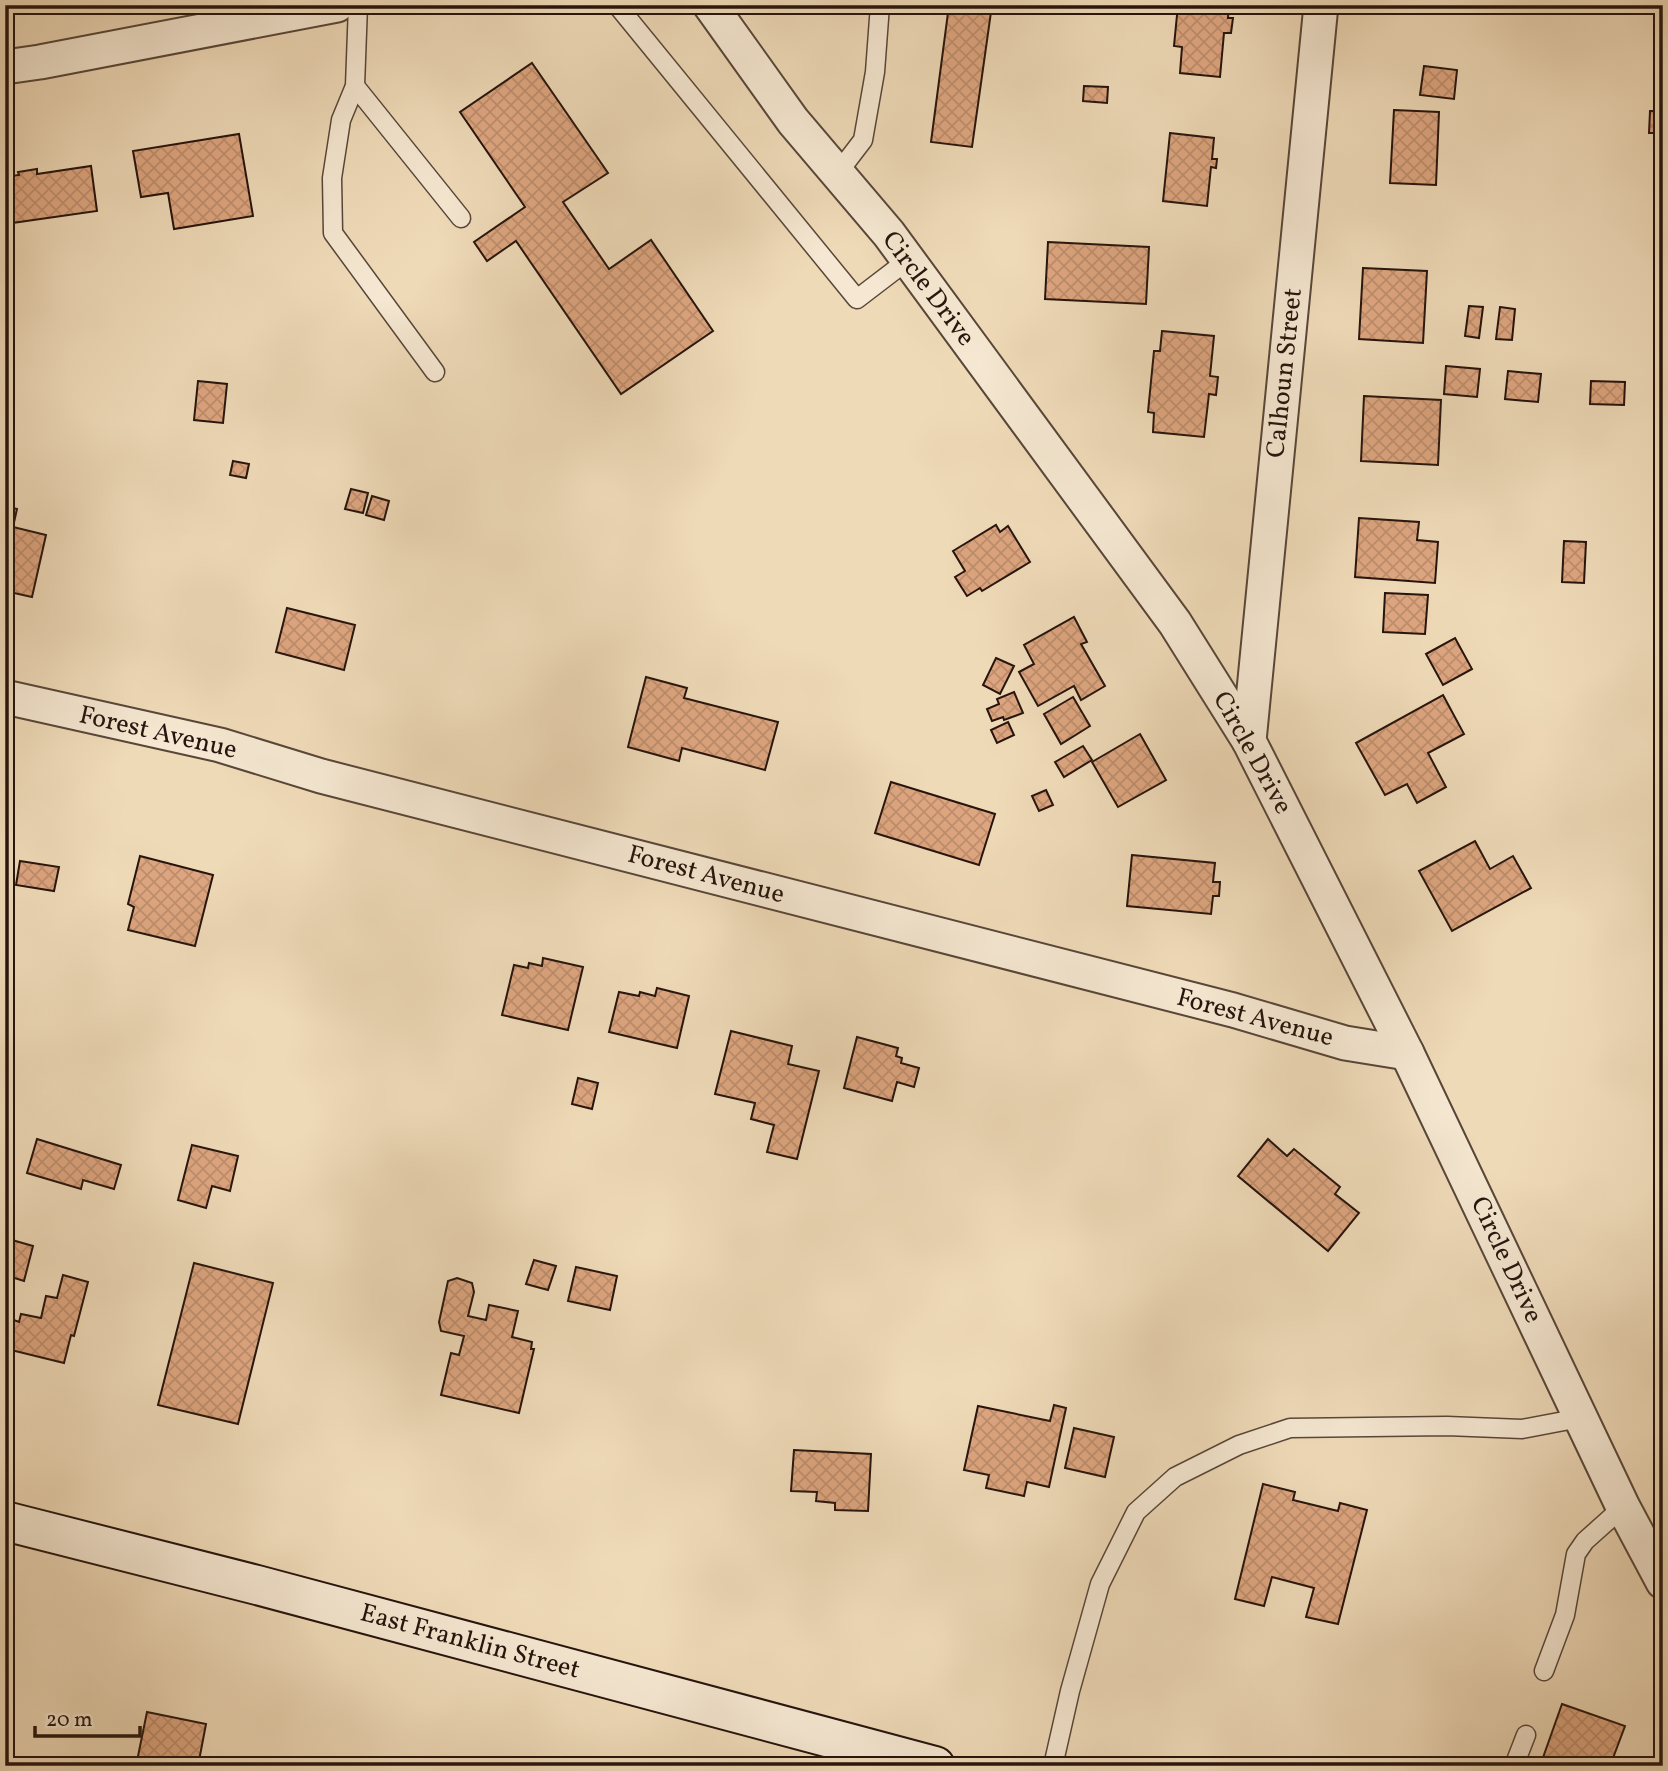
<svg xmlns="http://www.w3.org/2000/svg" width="1668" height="1771" font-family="Vollkorn,serif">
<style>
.building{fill:url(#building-cross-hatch);stroke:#26140d;stroke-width:2}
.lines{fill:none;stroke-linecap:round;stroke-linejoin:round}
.service-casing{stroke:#584638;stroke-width:21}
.minor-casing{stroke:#584638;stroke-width:37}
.secondary-casing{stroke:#26140d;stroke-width:42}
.service{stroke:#f5e7d1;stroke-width:18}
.minor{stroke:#f5e7d1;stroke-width:33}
.secondary{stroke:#f5e7d1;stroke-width:38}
.labels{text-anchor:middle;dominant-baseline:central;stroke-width:6;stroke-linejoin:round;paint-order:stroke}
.street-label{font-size:26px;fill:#26140d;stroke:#f5e7d1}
</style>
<defs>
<pattern id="building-cross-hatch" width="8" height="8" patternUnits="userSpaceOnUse" patternTransform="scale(1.75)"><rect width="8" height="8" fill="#dea680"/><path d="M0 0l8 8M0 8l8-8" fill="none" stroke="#be8e6d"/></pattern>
</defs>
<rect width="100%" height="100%" fill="#efdab8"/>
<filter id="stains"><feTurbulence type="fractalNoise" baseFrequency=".00286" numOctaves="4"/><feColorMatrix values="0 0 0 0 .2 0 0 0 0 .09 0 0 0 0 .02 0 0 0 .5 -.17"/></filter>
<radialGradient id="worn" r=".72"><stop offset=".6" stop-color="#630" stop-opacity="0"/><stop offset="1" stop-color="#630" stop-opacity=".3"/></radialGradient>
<g class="building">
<path d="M949 5H992L972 147 931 142Z"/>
<path d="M1178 5H1229L1228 18H1233L1231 33H1224L1220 77 1180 73 1182 47 1174 46Z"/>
<path d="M532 63 608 173 563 202 609 269 651 240 713 331 621 394 516 241 487 261 474 242 525 207 460 112Z"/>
<path d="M1424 66 1457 70 1454 99 1420 95Z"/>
<path d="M1084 86 1108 87 1107 103 1083 101Z"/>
<path d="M1394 110 1439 112 1436 185 1390 183Z"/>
<path d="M1650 111H1663V133H1649Z"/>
<path d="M1170 133 1214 138 1212 159H1217L1216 168 1211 167 1207 206 1163 201Z"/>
<path d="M239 134 253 216 174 229 168 193 141 197 133 151Z"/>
<path d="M91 166 97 211 5 224V177L19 175 18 172 37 169V174Z"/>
<path d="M1048 242 1149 247 1146 304 1045 299Z"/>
<path d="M1363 268 1427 271 1423 343 1359 339Z"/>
<path d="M1469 306 1483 307 1479 338 1465 336Z"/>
<path d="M1500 307 1515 309 1512 340 1496 339Z"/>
<path d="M1162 331 1214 336 1210 376 1218 377 1216 395 1209 394 1204 437 1153 432 1154 413 1148 412 1154 351H1160Z"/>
<path d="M1446 366 1480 369 1477 397 1444 394Z"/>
<path d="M1508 371 1541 374 1538 402 1505 399Z"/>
<path d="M198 381 227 384 223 423 194 420Z"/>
<path d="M1591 381 1625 382 1624 405 1590 404Z"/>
<path d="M1364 396 1441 400 1438 465 1361 461Z"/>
<path d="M233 461 249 464 246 478 230 475Z"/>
<path d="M351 489 368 493 363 513 345 509Z"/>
<path d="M372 496 389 501 384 520 366 515Z"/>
<path d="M5 506 17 509 13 527 46 535 32 597 5 591Z"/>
<path d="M1359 518 1419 522 1417 540 1438 542 1435 583 1355 577Z"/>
<path d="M996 525 1000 532 1008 526 1030 562 982 591 980 588 967 596 955 577 965 571 953 551Z"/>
<path d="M1564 541 1586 542 1584 583 1562 582Z"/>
<path d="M1385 593 1428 595 1425 634 1383 632Z"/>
<path d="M287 608 355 625 344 670 276 652Z"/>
<path d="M1074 617 1087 642 1081 644 1105 686 1081 700 1074 686 1038 706 1019 672 1034 664 1024 645Z"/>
<path d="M1455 638 1472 669 1443 685 1426 654Z"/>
<path d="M996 658 1014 666 1000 694 983 685Z"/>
<path d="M646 677 687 688 684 698 778 722 765 770 682 748 679 761 628 747Z"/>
<path d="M1014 692 1023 713 1004 720 1003 717 992 721 987 709 999 704 997 699Z"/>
<path d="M1443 695 1464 734 1428 753 1446 787 1417 803 1407 784 1385 795 1356 743Z"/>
<path d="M1073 697 1090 726 1061 744 1044 714Z"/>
<path d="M1008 722 1014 735 997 743 991 730Z"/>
<path d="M1140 734 1166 780 1118 807 1092 762Z"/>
<path d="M1083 746 1092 760 1064 777 1055 762Z"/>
<path d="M891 782 995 814 979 865 875 833Z"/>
<path d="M1046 790 1053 805 1039 811 1032 796Z"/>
<path d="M1475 841 1490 869 1513 856 1531 888 1452 931 1419 871Z"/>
<path d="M1132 855 1215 863 1213 882H1220L1219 896H1213L1211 914 1127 906Z"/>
<path d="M140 856 213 875 195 946 128 930 134 907 128 904Z"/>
<path d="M20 861 59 867 54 891 16 885Z"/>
<path d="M543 958 583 967 568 1030 502 1015 514 965 528 968 529 963 542 966Z"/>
<path d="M657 988 689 996 677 1048 609 1032 619 992 639 996 640 992 655 996Z"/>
<path d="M731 1031 792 1046 788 1064 819 1071 797 1159 767 1152 774 1125 751 1119 755 1103 715 1094Z"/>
<path d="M857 1037 898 1048 896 1056 902 1058 901 1063 919 1068 914 1087 897 1082 892 1101 844 1088Z"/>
<path d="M578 1078 598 1083 592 1109 572 1104Z"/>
<path d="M37 1139 121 1165 114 1189 83 1180 81 1189 27 1173Z"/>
<path d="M1268 1139 1287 1156 1294 1149 1340 1187 1335 1194 1359 1213 1328 1251 1238 1176Z"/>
<path d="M192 1145 238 1156 230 1191 212 1186 206 1208 178 1200Z"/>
<path d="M5 1238 33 1246 24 1281 5 1275Z"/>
<path d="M534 1260 556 1266 548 1290 526 1284Z"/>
<path d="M194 1263 273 1283 238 1424 158 1405Z"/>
<path d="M576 1267 617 1276 610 1310 568 1301Z"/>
<path d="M63 1275 88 1282 74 1336 71 1335 64 1363 7 1349 14 1320 19 1322 21 1314 41 1318 46 1296 57 1298Z"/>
<path d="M457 1278 472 1283 474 1292 468 1316 486 1320 489 1305 518 1311 512 1337 532 1342 531 1349H534L519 1413 441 1395 451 1353 459 1355 464 1336 441 1331 439 1322 448 1281Z"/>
<path d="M1054 1405 1066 1408 1049 1487 1027 1482 1024 1496 986 1488 989 1475 964 1470 978 1406 1050 1421Z"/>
<path d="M1074 1428 1114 1437 1105 1477 1065 1468Z"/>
<path d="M794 1450 871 1454 868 1511 835 1510V1503L816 1501 817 1492 791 1491Z"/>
<path d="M1263 1484 1295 1492 1293 1500 1338 1511 1340 1503 1367 1510 1338 1624 1306 1617 1314 1588 1272 1577 1264 1606 1235 1599Z"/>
<path d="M1562 1704 1625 1726 1610 1766H1540Z"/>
<path d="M147 1712 206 1724 198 1766H136Z"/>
</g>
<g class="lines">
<defs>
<g id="service">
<path d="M358 5 355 86 341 120 332 178 333 233 435 372"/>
<path d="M617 5 857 299 908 260"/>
<path d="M355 86 461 218"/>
<path d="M837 174 863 140 875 72 880 5"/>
<path d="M1544 1671 1565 1615 1576 1554 1585 1541 1623 1507"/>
<path d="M1053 1766 1070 1691 1100 1584 1136 1512 1175 1477 1239 1445 1290 1428 1447 1426 1522 1429 1580 1418"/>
<path d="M1514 1766 1526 1735"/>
</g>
<g id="minor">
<path d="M710 5 793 121 889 234 1175 623 1249 741 1407 1053 1623 1507 1663 1582"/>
<path d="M5 67 40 62 337 5"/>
<path d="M5 697 220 745 321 776 1233 1010 1345 1043 1407 1053"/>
<path d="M1249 741 1321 5"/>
</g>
<path id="secondary" d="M5 1521 257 1585 935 1766"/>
</defs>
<use href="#service" class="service-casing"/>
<use href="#minor" class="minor-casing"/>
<use href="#secondary" class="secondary-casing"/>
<use href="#service" class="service"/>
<use href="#minor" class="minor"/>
<use href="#secondary" class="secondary"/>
</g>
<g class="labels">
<g class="street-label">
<text transform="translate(928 289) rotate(53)">Circle Drive</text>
<text transform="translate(1285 373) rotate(-84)">Calhoun Street</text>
<text transform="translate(158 733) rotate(13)">Forest Avenue</text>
<text transform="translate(1252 753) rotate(61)">Circle Drive</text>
<text transform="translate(706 875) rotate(15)">Forest Avenue</text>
<text transform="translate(1255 1018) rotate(15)">Forest Avenue</text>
<text transform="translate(1506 1260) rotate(65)">Circle Drive</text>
<text transform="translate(470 1642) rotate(15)">East Franklin Street</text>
</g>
</g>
<rect width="1668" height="1771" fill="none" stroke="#efdab8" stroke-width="28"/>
<rect x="7" y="7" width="1654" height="1757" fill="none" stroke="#26140d" stroke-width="3.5"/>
<rect x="14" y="14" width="1640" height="1743" fill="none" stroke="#26140d" stroke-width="2"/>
<path d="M35 1726v10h105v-10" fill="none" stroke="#26140d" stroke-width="3.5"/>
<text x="46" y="1726" font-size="21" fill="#26140d" stroke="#f5e7d1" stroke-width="5" paint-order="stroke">20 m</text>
<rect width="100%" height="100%" filter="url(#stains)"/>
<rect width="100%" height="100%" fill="url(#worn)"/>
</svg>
